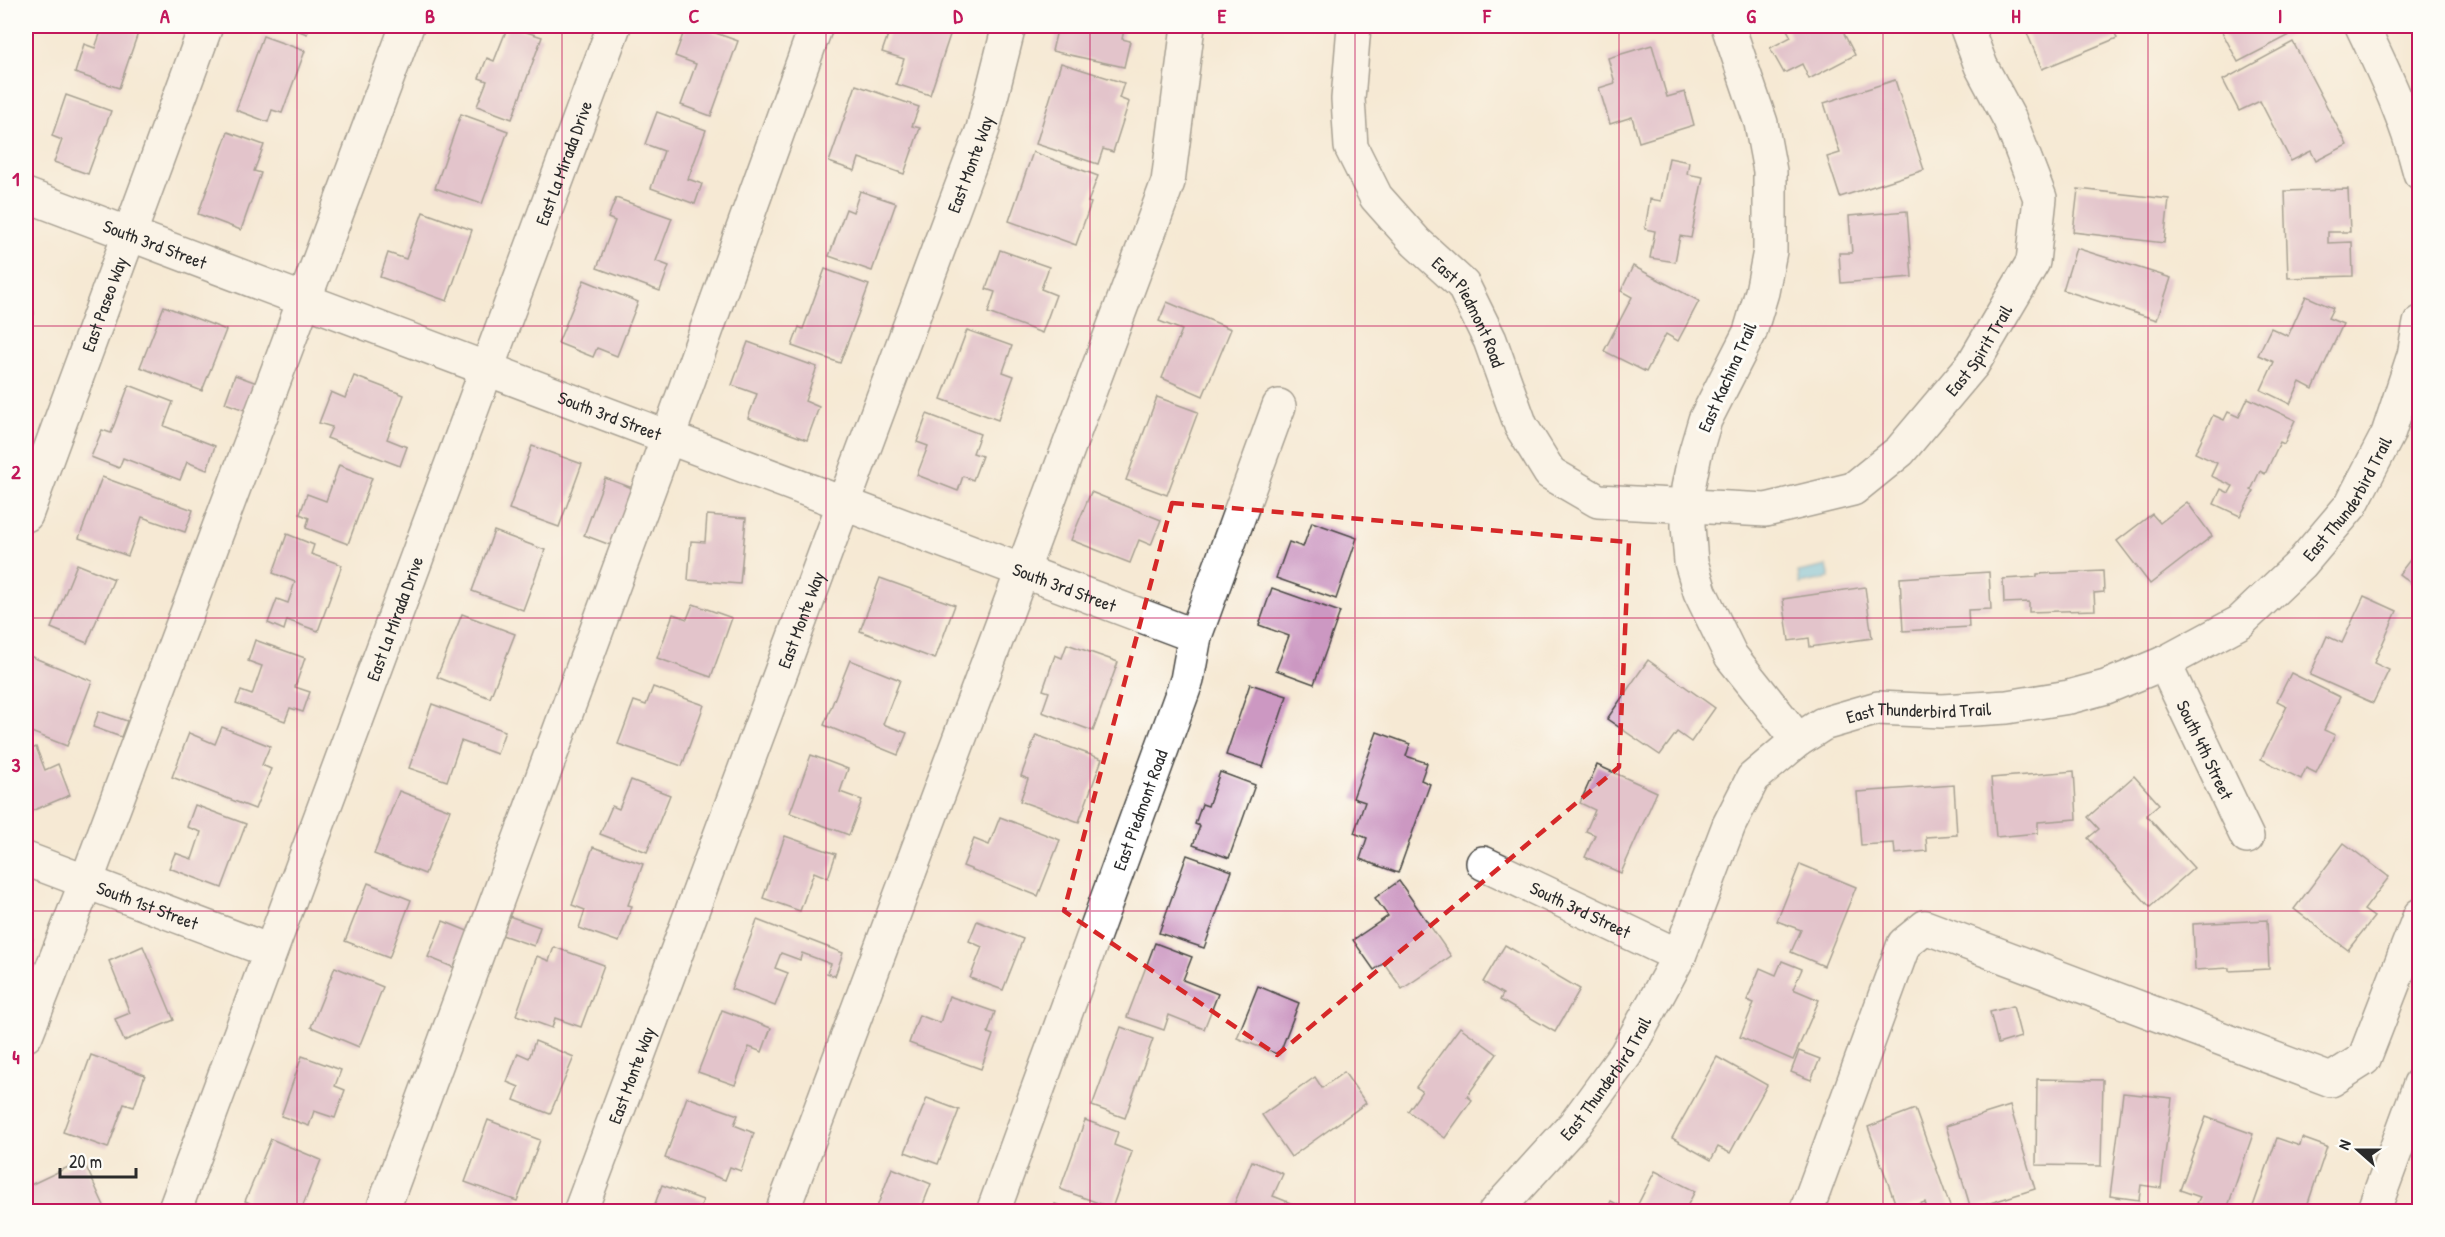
<svg xmlns="http://www.w3.org/2000/svg" width="2445" height="1237" font-family="'Patrick Hand',sans-serif">
<style>
.water{fill:#66c0e4;stroke:#487688;stroke-width:1.5}
.building{fill:#cc98c2}
.lines{fill:none;stroke-linecap:round;stroke-linejoin:round}
.minor-casing{stroke:#494844;stroke-width:36}
.minor{stroke:#fff;stroke-width:33}
.marked{fill:none;stroke:#d62828;stroke-width:4.5;stroke-dasharray:12 8;stroke-linejoin:round}
.grid{fill:none;stroke:#c2185b;stroke-width:1.5;stroke-opacity:0.55}
.labels{text-anchor:middle;dominant-baseline:central;stroke-width:6;stroke-linejoin:round;paint-order:stroke}
.street-label{font-size:18px;fill:#2b2b2b;stroke:#fdfcf7}
.neatline{fill:none;stroke:#c2185b;stroke-width:2}
.grid-label{font-size:20px;text-anchor:middle;font-weight:bold;fill:#c2185b}
</style>
<rect width="100%" height="100%" fill="#fdfcf7"/>
<filter id="ink" filterUnits="userSpaceOnUse"><feTurbulence type="fractalNoise" baseFrequency=".0167" numOctaves="2"/><feDisplacementMap in="SourceGraphic" scale="12" xChannelSelector="R" yChannelSelector="G"/><feConvolveMatrix kernelMatrix="1 2 1 2 8 2 1 2 1" color-interpolation-filters="sRGB"/></filter>
<filter id="wash" filterUnits="userSpaceOnUse"><feTurbulence type="fractalNoise" baseFrequency=".008" numOctaves="4" result="noise"/><feDisplacementMap in="SourceGraphic" scale="24" xChannelSelector="R" yChannelSelector="G"/><feGaussianBlur stdDeviation="1.35" result="paint"/><feColorMatrix in="noise" values="0 0 0 0 0 0 0 0 0 0 0 0 0 0 0 0 0 1.4 0 .05"/><feComposite in="paint" operator="in"/></filter>
<g filter="url(#wash)">
<rect width="100%" height="100%" fill="#f6e9d4"/>
<path class="water" d="M1827 566 1830 578 1800 584 1798 572Z"/>
<g id="blocks">
<g class="building">
<path d="M103 26H114L138 33 119 88 75 73 84 44 95 48Z"/>
<path d="M286 26H310L307 34Z"/>
<path d="M508 26 542 37 512 119 477 106 487 81 479 78 487 58 494 61Z"/>
<path d="M686 26H696L738 41 711 116 681 105 696 64 675 56Z"/>
<path d="M891 26H953L930 95 896 84 904 59 882 52Z"/>
<path d="M1058 26 1067 28 1068 26H1125L1122 39 1130 41 1124 67 1052 51Z"/>
<path d="M1588 26H1630V30L1588 27Z"/>
<path d="M1785 26H1840L1855 55 1809 79 1802 64 1784 73 1770 48 1791 37Z"/>
<path d="M2044 26H2112L2117 38 2042 69 2027 33Z"/>
<path d="M2219 26H2285L2290 35 2238 62Z"/>
<path d="M263 36 305 51 282 113 272 110 268 122 236 110Z"/>
<path d="M2293 42 2347 145 2316 161 2311 151 2291 161 2260 101 2239 111 2223 80Z"/>
<path d="M1652 45 1667 97 1685 92 1694 125 1639 142 1632 117 1610 124 1599 88 1615 83 1608 58Z"/>
<path d="M1061 63 1124 83 1119 98 1129 102 1113 152 1103 149 1098 164 1036 144Z"/>
<path d="M1895 80 1924 170 1840 197 1827 157 1840 153 1824 103Z"/>
<path d="M856 85 919 107 912 126 920 128 904 174 859 158 855 171 829 162Z"/>
<path d="M66 95 111 111 88 174 54 162 62 140 52 136Z"/>
<path d="M657 112 706 130 688 179 702 184 695 204 651 188 664 151 645 144Z"/>
<path d="M461 114 508 131 482 204 435 188Z"/>
<path d="M228 132 264 145 254 171 261 173 241 230 198 214Z"/>
<path d="M1033 152 1098 176 1088 202 1091 203 1076 245 1009 221Z"/>
<path d="M1669 158 1689 162 1687 174 1703 177 1691 238 1680 236 1675 262 1650 258 1655 231 1645 229 1650 199 1661 201Z"/>
<path d="M2078 189 2169 199 2164 243 2073 232Z"/>
<path d="M2348 189 2350 232H2328V243L2352 242 2353 276 2288 278 2285 191Z"/>
<path d="M860 191 896 203 872 271 829 256 846 209 853 212Z"/>
<path d="M616 198 672 218 656 261 669 266 660 291 597 268 615 221 608 218Z"/>
<path d="M1907 211 1912 277 1841 283 1839 253H1852L1849 216Z"/>
<path d="M423 212 472 230 447 301 380 277 388 253 406 259Z"/>
<path d="M2076 248 2171 278 2157 320 2063 290Z"/>
<path d="M1000 250 1049 267 1041 289 1056 295 1042 333 988 313 995 292 986 289Z"/>
<path d="M26 255 34 314 26 315Z"/>
<path d="M1633 266 1699 301 1678 341 1666 334 1646 372 1604 351 1632 297 1621 291Z"/>
<path d="M825 269 869 285 840 363 792 346 799 327 803 329Z"/>
<path d="M584 280 638 302 617 356 597 348 593 357 558 343Z"/>
<path d="M2306 296 2333 308 2328 318 2343 324 2313 389 2300 382 2290 404 2261 390 2274 362 2258 355 2271 328 2288 336Z"/>
<path d="M1167 302 1231 329 1203 396 1162 378 1182 330 1159 321Z"/>
<path d="M164 306 226 330 202 391 140 367Z"/>
<path d="M967 330 1012 346 1003 372 1014 376 998 420 941 399Z"/>
<path d="M748 342 817 367 805 401 819 407 807 440 748 418 757 394 732 385Z"/>
<path d="M235 375 257 383 248 411 225 403Z"/>
<path d="M354 376 404 395 387 439 407 447 400 466 327 438 332 427 319 423 331 392 345 398Z"/>
<path d="M129 385 173 402 164 426 215 446 207 470 187 462 180 480 123 458 119 468 91 457 102 430 111 433Z"/>
<path d="M1157 397 1198 412 1167 495 1126 480Z"/>
<path d="M2248 398 2295 420 2284 444 2280 442 2265 474 2260 471 2251 490 2254 491 2240 516 2214 504 2221 489 2229 493 2233 486 2211 476 2217 463 2195 453 2213 415 2224 420 2228 412 2239 417Z"/>
<path d="M927 414 980 434 973 453 982 456 973 480 963 476 958 491 917 475 928 446 917 442Z"/>
<path d="M532 446 582 464 559 527 509 509Z"/>
<path d="M339 465 372 478 348 544 306 528 309 518 300 514 307 494 326 501Z"/>
<path d="M102 477 193 510 185 532 142 517 128 556 79 538Z"/>
<path d="M605 478 635 489 613 546 584 535Z"/>
<path d="M1091 492 1161 520 1151 545 1139 540 1130 563 1071 540Z"/>
<path d="M2187 502 2212 536 2150 584 2117 541 2152 514 2160 523Z"/>
<path d="M707 515 746 518 740 584 688 580 691 541 705 542Z"/>
<path d="M1312 522 1357 538 1336 599 1276 578 1289 542 1303 547Z"/>
<path d="M494 531 545 550 523 610 472 591Z"/>
<path d="M287 534 314 545 311 554 342 565 318 631 287 620 284 630 268 623 277 599 288 603 295 582 273 573Z"/>
<path d="M2420 547V590L2399 574Z"/>
<path d="M77 564 114 579 87 643 51 628Z"/>
<path d="M2103 571 2104 592 2094 593 2095 610 2029 612V602L2004 603 2003 579 2037 577V574Z"/>
<path d="M1989 572 1991 609 1968 610 1969 627 1903 631 1900 578Z"/>
<path d="M880 578 955 605 935 659 860 631Z"/>
<path d="M1865 587 1872 638 1810 647 1809 638 1789 641 1783 599Z"/>
<path d="M1272 588 1340 612 1314 684 1276 670 1289 636 1259 625Z"/>
<path d="M2364 596 2397 611 2374 663 2389 670 2373 703 2310 675 2327 636 2342 643Z"/>
<path d="M693 604 732 618 711 677 657 658 673 614 687 619Z"/>
<path d="M462 614 515 634 490 698 437 677Z"/>
<path d="M255 640 305 658 295 687 310 692 303 712 290 708 285 721 236 703 241 691 252 695 262 666 248 661Z"/>
<path d="M1067 644 1118 662 1093 731 1042 712 1049 692 1043 690 1055 655 1062 658Z"/>
<path d="M27 655 92 681 67 746 26 730Z"/>
<path d="M850 660 900 680 883 724 907 733 898 755 824 725Z"/>
<path d="M1648 660 1715 708 1691 742 1677 732 1660 755 1607 719Z"/>
<path d="M2291 673 2340 697 2324 730 2335 735 2316 773 2306 768 2301 779 2261 759 2287 706 2277 701Z"/>
<path d="M1250 684 1287 696 1263 767 1226 755Z"/>
<path d="M653 687 704 705 682 766 618 744 634 701 646 705Z"/>
<path d="M432 704 505 731 497 754 461 741 447 781 409 768Z"/>
<path d="M99 711 127 721 121 737 93 727Z"/>
<path d="M222 727 270 746 262 765 271 769 255 809 172 777 189 733 215 744Z"/>
<path d="M1377 732 1410 744 1406 756 1427 763 1421 780 1430 784 1398 873 1360 859 1367 838 1354 833 1365 802 1353 798Z"/>
<path d="M1036 735 1102 759 1079 822 1020 801 1028 779 1021 776Z"/>
<path d="M36 747 45 770 58 764 70 795 27 813 26 752Z"/>
<path d="M811 755 848 769 840 792 862 800 849 835 790 813Z"/>
<path d="M1597 765 1657 792 1621 873 1585 857 1595 835 1586 831 1595 810 1580 803Z"/>
<path d="M2074 771 2077 819 2038 822V833L1996 837 1991 778Z"/>
<path d="M1220 772 1255 785 1229 858 1193 845 1200 826 1195 824 1202 804 1208 806Z"/>
<path d="M2134 776 2159 804 2146 815 2194 868 2150 907 2088 838 2099 829 2088 817Z"/>
<path d="M631 780 670 795 647 852 600 834 612 806 619 809Z"/>
<path d="M1954 785 1957 835 1926 837 1927 851 1895 854 1894 843 1861 845 1857 792Z"/>
<path d="M399 791 450 810 425 874 374 854Z"/>
<path d="M195 805 246 824 222 888 169 868 175 853 192 859 201 832 187 827Z"/>
<path d="M1000 817 1060 840 1038 896 963 866 974 839 989 845Z"/>
<path d="M785 836 836 854 828 878 814 872 800 911 763 898Z"/>
<path d="M2344 843 2389 877 2364 910 2374 917 2348 950 2294 909Z"/>
<path d="M593 847 643 864 628 905 632 906 619 942 579 928 585 910 572 905Z"/>
<path d="M1187 855 1232 871 1204 948 1159 933Z"/>
<path d="M1800 864 1856 887 1824 966 1791 952 1801 930 1777 921Z"/>
<path d="M1399 881 1451 956 1402 989 1384 963 1374 970 1353 940 1388 916 1375 898Z"/>
<path d="M368 883 411 900 389 958 345 941Z"/>
<path d="M509 916 540 927 534 946 502 935Z"/>
<path d="M757 920 843 953 835 976 827 973 831 964 802 953 800 960 781 953 775 968 788 973 775 1006 731 989Z"/>
<path d="M2267 920 2269 969 2229 971V968L2195 970 2193 924Z"/>
<path d="M443 921 470 932 455 968 428 957Z"/>
<path d="M977 921 1023 939 1003 990 970 978 982 947 969 941Z"/>
<path d="M26 936 33 939 26 957Z"/>
<path d="M1155 943 1192 957 1183 980 1218 994 1204 1029 1169 1015 1164 1030 1127 1017Z"/>
<path d="M1505 945 1580 989 1555 1032 1500 1000 1503 994 1483 982Z"/>
<path d="M143 946 174 1020 124 1041 115 1019 130 1013 109 961Z"/>
<path d="M554 947 604 965 581 1027 555 1018 552 1028 516 1015 537 956 549 961Z"/>
<path d="M1782 961 1802 969 1793 989 1819 1000 1793 1060 1740 1037 1754 1003 1747 1000 1760 968 1776 975Z"/>
<path d="M335 967 383 987 359 1047 311 1027Z"/>
<path d="M1258 986 1299 1003 1279 1055 1237 1038Z"/>
<path d="M949 996 995 1012 988 1033 993 1035 981 1069 909 1043 919 1015 940 1023Z"/>
<path d="M2013 1006 2021 1037 1998 1044 1990 1012Z"/>
<path d="M722 1010 771 1028 762 1052 749 1047 735 1085 698 1072Z"/>
<path d="M1121 1027 1153 1039 1125 1118 1092 1106Z"/>
<path d="M1460 1027 1497 1054 1467 1096 1472 1100 1445 1138 1408 1111 1422 1091 1416 1087Z"/>
<path d="M535 1041 574 1057 550 1114 514 1100 519 1087 507 1082 518 1053 529 1058Z"/>
<path d="M1799 1051 1820 1059 1811 1080 1791 1072Z"/>
<path d="M91 1055 145 1075 134 1107 124 1104 108 1148 63 1132Z"/>
<path d="M302 1056 341 1070 335 1086 345 1090 335 1118 314 1111 309 1126 281 1116Z"/>
<path d="M1717 1057 1767 1085 1730 1153 1718 1147 1711 1160 1672 1138Z"/>
<path d="M1344 1072 1366 1103 1291 1157 1262 1115 1315 1077 1322 1088Z"/>
<path d="M2037 1079 2103 1080 2101 1166 2036 1165Z"/>
<path d="M2123 1093 2172 1098 2161 1188 2141 1185 2139 1200 2110 1196Z"/>
<path d="M687 1097 738 1115 734 1125 754 1133 741 1171 730 1167 725 1180 665 1158Z"/>
<path d="M927 1098 959 1110 938 1164 905 1152Z"/>
<path d="M2010 1106 2035 1189 1971 1209 1946 1126Z"/>
<path d="M1915 1109 1951 1209 1945 1212H1928L1925 1202 1898 1211 1868 1127Z"/>
<path d="M2206 1117 2253 1134 2226 1212 2197 1203 2200 1197 2180 1190Z"/>
<path d="M488 1120 540 1140 517 1201 465 1182Z"/>
<path d="M1085 1120 1118 1132 1114 1145 1132 1152 1112 1208 1060 1189Z"/>
<path d="M2277 1138 2300 1146 2302 1138 2327 1147 2305 1212H2251Z"/>
<path d="M271 1139 321 1160 302 1208 294 1205 291 1212H271L245 1201Z"/>
<path d="M83 1160 106 1210 33 1212 26 1194V1187Z"/>
<path d="M1252 1161 1283 1174 1273 1196 1303 1208 1301 1212H1231Z"/>
<path d="M892 1168 931 1184 920 1212H875Z"/>
<path d="M1655 1171 1695 1191 1684 1212H1634Z"/>
<path d="M662 1185 703 1200 699 1212H652Z"/>
<path d="M1611 1201 1631 1212H1606Z"/>
<path d="M1055 1204 1076 1211V1212H1052Z"/>
</g>
</g>
</g>
<g filter="url(#ink)">
<use href="#blocks" fill-opacity="0" stroke="#494844" stroke-width="1.5"/>
<g class="lines">
<defs>
<g id="minor">
<path id="s1" d="M1354 26 1348 99 1351 147 1376 197 1416 242 1463 285 1490 340 1521 426 1550 473 1598 501 1766 510 1853 489 1900 451 1973 364 2033 262 2040 198 2010 120 1981 66 1966 26"/>
<path d="M1728 26 1761 123 1770 171V251L1762 292 1750 332 1705 420 1695 454 1688 488V526L1691 562 1700 592 1731 656 1798 740"/>
<path d="M2362 26C2386 76 2406 118 2420 173"/>
<path id="s2" d="M26 195 1195 636"/>
<path id="s3" d="M26 515 206 26"/>
<path id="s4" d="M2164 663 2247 837"/>
<path id="s5" d="M26 859 270 951"/>
<path id="s6" d="M1483 863 1679 956"/>
<path d="M26 1035 86 882 407 26"/>
<path id="s7" d="M174 1212 614 26"/>
<path d="M382 1212 668 437 816 26"/>
<path id="s8" d="M580 1212 983 129 1009 26"/>
<path d="M782 1212 1168 182 1188 26"/>
<path id="s9" d="M993 1212 1187 680 1195 636 1279 406"/>
<path id="s10" d="M1495 1212 1575 1124 1626 1054 1679 956 1729 825 1753 778 1798 740 1823 724 1878 708 1942 711 2007 707 2069 697 2106 687 2164 663 2240 622 2301 564 2351 505 2388 434 2414 355 2420 323"/>
<path d="M1806 1212 1904 944 1925 927 2331 1080 2364 1059 2420 915"/>
<path d="M2373 1212 2420 1084"/>
</g>
</defs>
<use href="#minor" class="minor-casing"/>
<use href="#minor" class="minor"/>
</g>
</g>
<path d="M0 0H2445V1237H0ZM1172 503 1629 542 1619 767 1277 1055 1064 911Z" fill="#f6e9d4" fill-opacity=".55" fill-rule="evenodd"/>
<path class="marked" d="M1172 503 1629 542 1619 767 1277 1055 1064 911Z"/>
<path class="grid" d="M297 26V1212M562 26V1212M826 26V1212M1090 26V1212M1355 26V1212M1619 26V1212M1883 26V1212M2148 26V1212M26 326H2420M26 618H2420M26 911H2420"/>
<g class="labels">
<g class="street-label">
<text stroke="none"><textPath href="#s7" startOffset="1119">East La Mirada Drive</textPath></text>
<text stroke="none"><textPath href="#s8" startOffset="1118">East Monte Way</textPath></text>
<text stroke="none"><textPath href="#s2" startOffset="138">South 3rd Street</textPath></text>
<text stroke="none"><textPath href="#s3" startOffset="225">East Paseo Way</textPath></text>
<text stroke="none"><textPath href="#s1" startOffset="327">East Piedmont Road</textPath></text>
<text stroke="none"><textPath href="#s1" startOffset="1011">East Spirit Trail</textPath></text>
<text transform="translate(1727 377) rotate(-66)">East Kachina Trail</text>
<text stroke="none"><textPath href="#s2" startOffset="624">South 3rd Street</textPath></text>
<text stroke="none"><textPath href="#s10" startOffset="1200">East Thunderbird Trail</textPath></text>
<text stroke="none"><textPath href="#s2" startOffset="1110">South 3rd Street</textPath></text>
<text stroke="none"><textPath href="#s7" startOffset="633">East La Mirada Drive</textPath></text>
<text stroke="none"><textPath href="#s8" startOffset="632">East Monte Way</textPath></text>
<text stroke="none"><textPath href="#s10" startOffset="696">East Thunderbird Trail</textPath></text>
<text stroke="none"><textPath href="#s4" startOffset="96">South 4th Street</textPath></text>
<text stroke="none"><textPath href="#s9" startOffset="428">East Piedmont Road</textPath></text>
<text stroke="none"><textPath href="#s5" startOffset="130">South 1st Street</textPath></text>
<text stroke="none"><textPath href="#s6" startOffset="108">South 3rd Street</textPath></text>
<text stroke="none"><textPath href="#s8" startOffset="146">East Monte Way</textPath></text>
<text stroke="none"><textPath href="#s10" startOffset="174">East Thunderbird Trail</textPath></text>
</g>
</g>
<rect width="2445" height="1237" fill="none" stroke="#fdfcf7" stroke-width="66"/>
<g transform="translate(2358 1150) rotate(291)" stroke="#fdfcf7" stroke-width="4.5" paint-order="stroke">
<path d="M0-4.5L10 22L0 15L-10 22Z" fill="#2b2b2b"/>
<text y="-9" font-size="16" font-weight="bold" text-anchor="middle" fill="#2b2b2b">N</text>
</g>
<path d="M60 1168v9h76v-9" fill="none" stroke="#2b2b2b" stroke-width="3"/>
<text x="69" y="1168" font-size="18" fill="#2b2b2b" stroke="#fdfcf7" stroke-width="4.5" paint-order="stroke">20 m</text>
<rect x="33" y="33" width="2379" height="1171" class="neatline"/>
<g class="grid-label">
<text x="165" y="23">A</text>
<text x="430" y="23">B</text>
<text x="694" y="23">C</text>
<text x="958" y="23">D</text>
<text x="1222" y="23">E</text>
<text x="1487" y="23">F</text>
<text x="1751" y="23">G</text>
<text x="2016" y="23">H</text>
<text x="2280" y="23">I</text>
<text x="16" y="186">1</text>
<text x="16" y="479">2</text>
<text x="16" y="772">3</text>
<text x="16" y="1064">4</text>
</g>
</svg>
